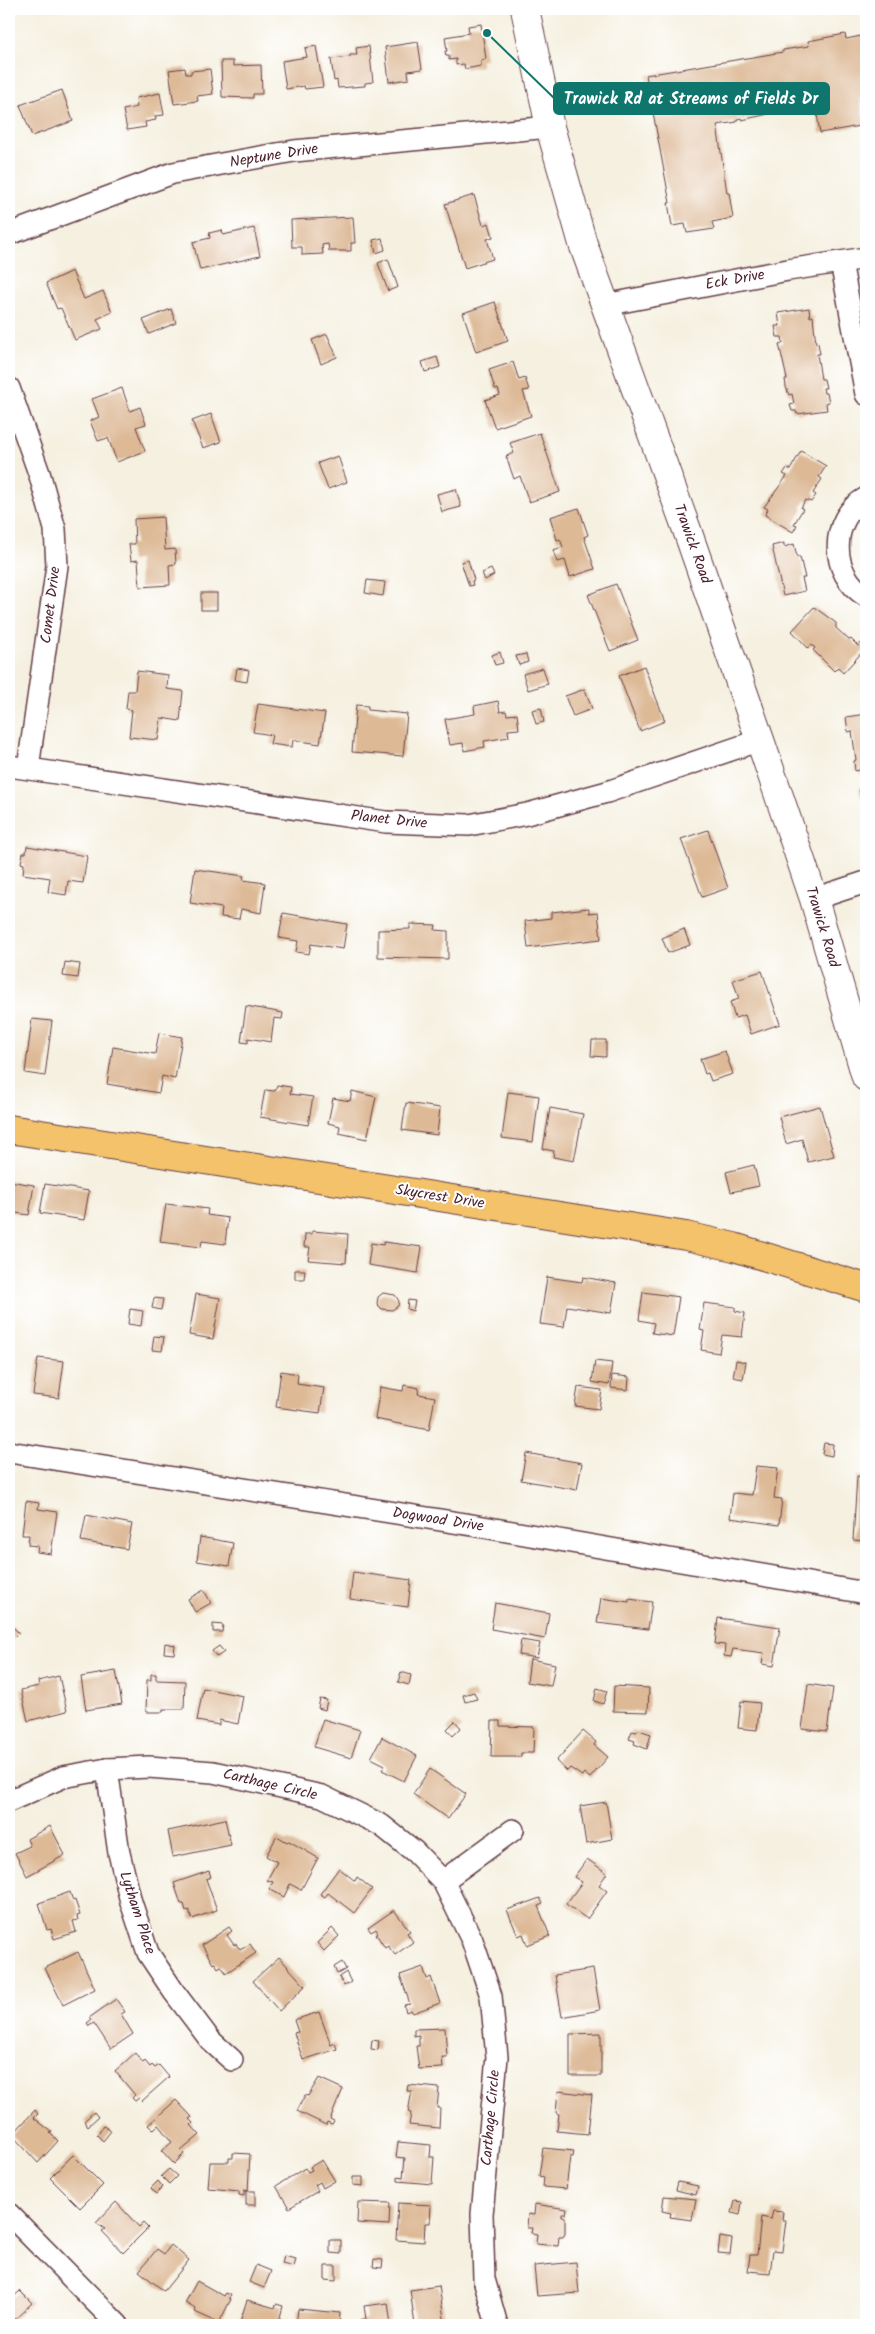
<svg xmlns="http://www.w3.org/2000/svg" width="875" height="2334" font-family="Kalam,sans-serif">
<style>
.building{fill:#ddb996}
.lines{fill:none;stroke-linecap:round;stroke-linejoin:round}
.minor-casing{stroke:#643e46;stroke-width:24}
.tertiary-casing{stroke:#643e46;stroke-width:30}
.primary-casing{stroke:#643e46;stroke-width:30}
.minor{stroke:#fff;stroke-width:21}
.tertiary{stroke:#fff;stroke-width:28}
.primary{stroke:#f3c26a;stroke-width:28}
.labels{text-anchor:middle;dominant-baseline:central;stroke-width:4;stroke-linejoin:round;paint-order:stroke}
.street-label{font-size:15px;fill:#4a1f2b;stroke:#fff}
.leader{fill:none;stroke:#0f766e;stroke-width:2}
.callout-dot{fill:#0f766e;stroke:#fff;stroke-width:2}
.callout{fill:#0f766e;stroke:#0f766e;stroke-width:2}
.callout-label{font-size:16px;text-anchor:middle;font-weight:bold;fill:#fff}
</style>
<rect width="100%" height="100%" fill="#fff"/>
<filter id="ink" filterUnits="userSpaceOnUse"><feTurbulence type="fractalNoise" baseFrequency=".02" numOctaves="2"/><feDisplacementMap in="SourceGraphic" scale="10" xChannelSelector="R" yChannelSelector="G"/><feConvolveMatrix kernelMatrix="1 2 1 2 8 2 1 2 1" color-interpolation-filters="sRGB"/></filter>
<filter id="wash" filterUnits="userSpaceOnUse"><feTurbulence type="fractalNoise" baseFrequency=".0096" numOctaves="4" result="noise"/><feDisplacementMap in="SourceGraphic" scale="20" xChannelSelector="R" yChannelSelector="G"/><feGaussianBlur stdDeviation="1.12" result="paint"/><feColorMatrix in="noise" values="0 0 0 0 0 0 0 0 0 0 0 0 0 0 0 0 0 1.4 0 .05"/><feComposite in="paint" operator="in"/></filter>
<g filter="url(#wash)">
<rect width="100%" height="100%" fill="#f5f0e0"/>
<g id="blocks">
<g class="building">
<path d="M481 24 486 59 481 60V66L465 69 464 64 456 65V59L449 60V56H446L445 51H447L445 37 469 33 468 26Z"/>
<path d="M845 34 846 39 866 35V98L860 99 865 125 820 133 816 108 794 111V109L774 114 773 113 742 120 741 118 737 119V122L717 125 727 193H729L733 218 712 222 714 229 687 233 685 224 672 226 668 203H670L646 75 783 52V50L809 46 808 41Z"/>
<path d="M418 42 422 69 408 71 409 79 389 82 385 47Z"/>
<path d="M316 46 323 87 305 89 304 86 286 89 282 61 307 57 305 48Z"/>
<path d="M369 46 373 82 365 83V86L338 88 337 80 334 81 331 59 350 57V55H357L356 48Z"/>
<path d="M221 61H233V66L261 65 262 94H253V98L222 97Z"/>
<path d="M185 68 186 74H191V71L210 69 213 94 197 96 198 101 174 104 169 70Z"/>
<path d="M62 90 73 121 32 136 20 105Z"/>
<path d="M160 93 164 115 155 116 156 120 145 122 146 127 127 130 123 110 137 107 136 98Z"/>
<path d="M474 195 483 225 489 223 493 237 487 239 493 259 465 268 445 204Z"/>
<path d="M353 217 355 243H351V251H329L328 244 322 245 323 254 302 255V247H292L291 220Z"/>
<path d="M254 228 260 256 200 270 193 242 210 238 209 233 222 230 223 235Z"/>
<path d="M382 238 385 250 376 253 373 240Z"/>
<path d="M388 259 398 287 388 291 378 263Z"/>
<path d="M72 271 84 299 103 291 112 312 97 319 102 329 75 340 61 308 57 309 46 283Z"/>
<path d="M495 302 508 341 476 352 463 313Z"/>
<path d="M809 308 810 317 813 316 816 344 818 343 820 354H817L821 379H824L826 388H823L824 393H827L829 402 826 403 827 410 797 414 796 411H792L790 405 794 404 792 394 789 395 786 387 785 379H787L779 344 783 343 782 337H777L775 326H780L778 313Z"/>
<path d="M171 309 176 323 149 334 143 320Z"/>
<path d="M327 334 337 357 321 364 312 340Z"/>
<path d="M437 357 440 367 425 372 422 362Z"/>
<path d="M513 362 519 380 525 378 529 390 523 391 531 416 495 428 485 400 500 395 498 389H495L489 370Z"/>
<path d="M122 388 130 411 140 407 146 424 136 427 145 451 117 462 108 438 98 441 90 421 99 417 92 399Z"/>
<path d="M211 414 221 442 203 448 192 421Z"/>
<path d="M540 433 560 492 529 502 520 476 514 479 506 456 514 453 510 443Z"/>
<path d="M801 451 826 466 819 477 822 479 813 493 816 495 811 502 805 500 801 508 803 509 794 524 797 525 793 532 765 515 768 509 764 507 787 476 783 474 787 468 790 470Z"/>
<path d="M338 456 347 482 328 489 318 463Z"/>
<path d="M456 489 461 507 442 512 437 494Z"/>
<path d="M579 508 588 535 584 537 595 569 570 577 565 560 557 562 553 550 563 547 560 539 557 540 550 517Z"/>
<path d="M163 517 165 550 175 549 176 564 169 565 170 585 140 587 138 560 131 561 129 544H135L134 519Z"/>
<path d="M784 543V547L794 544 797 557H800L805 578H802L805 591 783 596 772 546Z"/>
<path d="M468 560 474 580 472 581 473 585 469 586 461 562Z"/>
<path d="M491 569 494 575 485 580 482 573Z"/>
<path d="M367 580 385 582 383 596 365 593Z"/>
<path d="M616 584 638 640 610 651 588 595Z"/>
<rect x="201" y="593" width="16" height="17"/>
<path d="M814 607 836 623V628L849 640 851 639 858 646 860 643 866 648 843 673 838 667 834 671 813 650 815 648 812 645 808 648 792 631Z"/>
<path d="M500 652 503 663 495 665 492 655Z"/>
<path d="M526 654 528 662 519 665 516 656Z"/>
<path d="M644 666 665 721 640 731 619 676Z"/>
<path d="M237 668 249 670 247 682 235 680Z"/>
<path d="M543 668 548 684 528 690 523 674Z"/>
<path d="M137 671 168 675 167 689 183 691 180 721 161 718 158 740 129 737 132 710 126 709 128 691H135Z"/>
<path d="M585 689 592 709 573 716 565 696Z"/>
<path d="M498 701 500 712 506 711 507 715 517 714 519 729 508 730 509 737 484 741 485 747 464 751 463 743 450 745 445 719 475 714 474 706Z"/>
<path d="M258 704 325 713 320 744 293 740 292 747 270 744 272 735 253 732Z"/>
<path d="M356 705 368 706V710L407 714 403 756 352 752Z"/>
<path d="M541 708 544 722 536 724 532 710Z"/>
<path d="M866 714V798H861L859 788 863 787 862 777 859 770 855 771 854 761 856 760 852 731 848 732 846 717Z"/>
<path d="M708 830 728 888 702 897 681 839Z"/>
<path d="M27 846 87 856 83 883 68 881 66 895 48 892 50 878 23 874 24 864 21 863 23 853H26Z"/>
<path d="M195 869 244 876 243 880 265 883 261 913 241 909 239 919 221 917 222 908 190 903Z"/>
<path d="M589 908V913L598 912 601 939 528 948 525 921 551 918V912Z"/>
<path d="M283 913 347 924 343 949 311 944 309 954 296 952 298 941 279 938Z"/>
<path d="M410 924 436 925 435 930 448 931V959L378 957V930L410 929Z"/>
<path d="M684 929 690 945 668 953 662 938Z"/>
<path d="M65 962 80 964 78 978 63 976Z"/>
<path d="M762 971 780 1024 751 1034 745 1015 735 1018 730 1002 739 999 733 980Z"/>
<path d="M246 1006 283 1013 282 1019 274 1018 271 1042 248 1038V1043L241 1042Z"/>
<path d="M32 1019 52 1021 45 1076 25 1073Z"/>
<path d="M159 1033 182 1037 175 1079 162 1076 159 1093 107 1084 113 1047 155 1054Z"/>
<path d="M592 1040H606V1057L591 1056Z"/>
<path d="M725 1051 733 1074 711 1081 708 1073 705 1074 700 1059Z"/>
<path d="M277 1085 291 1087 290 1094 313 1097 308 1125 260 1117 265 1090 275 1091Z"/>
<path d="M352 1091 376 1097 367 1139 339 1133 340 1126 328 1123 333 1098 350 1101Z"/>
<path d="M508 1092 539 1096 533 1142 502 1138Z"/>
<path d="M406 1103 440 1108 437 1135 402 1130Z"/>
<path d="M820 1106 834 1156 808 1162 802 1139 786 1144 779 1117Z"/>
<path d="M550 1108 583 1114 574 1161 553 1157 554 1151 543 1149Z"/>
<path d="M754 1165 759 1186 731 1192 726 1172Z"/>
<path d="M9 1181 34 1185 29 1215 9 1212Z"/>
<path d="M45 1184 89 1191 84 1220 40 1213Z"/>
<path d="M166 1204 208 1209 207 1215 228 1218 225 1244 202 1241 201 1247 160 1242Z"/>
<path d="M312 1231 348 1234 346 1263 308 1260 310 1247H304L305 1234H312Z"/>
<path d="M384 1242 422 1247 418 1273 368 1265 371 1243 383 1245Z"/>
<path d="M295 1270H305L304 1279H295Z"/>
<path d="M547 1277 582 1282 583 1277 616 1283 611 1313 567 1306 564 1327 540 1324Z"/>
<path d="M643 1292 679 1297 673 1336 652 1333 654 1323 639 1320Z"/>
<path d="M383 1293 395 1295 399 1301 398 1306 392 1310 382 1309 377 1304 378 1297Z"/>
<path d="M196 1294 220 1298 213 1339 189 1335Z"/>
<path d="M154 1298 163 1299 161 1310 152 1308Z"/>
<path d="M408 1300 415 1301 413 1311 407 1309Z"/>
<path d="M704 1303 735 1307V1311L745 1313 742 1337 722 1335 719 1353 701 1350 704 1331 700 1330Z"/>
<path d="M130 1309 143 1311 141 1326 128 1324Z"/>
<path d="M154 1336 164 1337 162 1351 152 1350Z"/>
<path d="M38 1358 64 1361 59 1398 33 1395Z"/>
<path d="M736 1360 746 1362 743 1379 733 1377Z"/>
<path d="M595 1361 612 1363 609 1385 592 1382Z"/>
<path d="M281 1371 298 1374 297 1384 324 1388 320 1413 276 1407Z"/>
<path d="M612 1375 629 1377 628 1390 611 1388Z"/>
<path d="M404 1385 419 1388 418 1394 435 1397 429 1430 375 1419 380 1387 403 1391Z"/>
<path d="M578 1387 602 1390 599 1409 575 1406Z"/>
<path d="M824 1443 833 1444 832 1456 822 1454Z"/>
<path d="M526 1453 582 1463 577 1490 521 1480Z"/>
<path d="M756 1466 778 1468 774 1498 782 1499 779 1525 730 1518 733 1493 752 1495Z"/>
<path d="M857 1476 866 1477V1541L853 1540Z"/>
<path d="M26 1501 39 1503 38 1509 57 1512 51 1554 37 1552 38 1546 28 1545 29 1535H22Z"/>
<path d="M86 1515 132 1524 127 1549 81 1541Z"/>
<path d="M200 1537 233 1543 229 1566 197 1561Z"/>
<path d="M353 1572 411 1580 408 1607 350 1599Z"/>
<path d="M204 1590 211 1603 195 1612 188 1599Z"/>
<path d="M601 1598 629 1602V1599L652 1602 648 1629 597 1623Z"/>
<path d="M495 1603 549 1613 545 1639 491 1629Z"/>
<path d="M718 1618 780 1627 774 1666 762 1664 764 1653 733 1649 731 1657 724 1656 725 1645 715 1644Z"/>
<path d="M213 1624 223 1625 222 1632H213Z"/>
<path d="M12 1626 19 1633 9 1643V1630Z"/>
<path d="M521 1640 540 1643 537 1658 519 1655Z"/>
<path d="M165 1643 175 1645 174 1654 164 1653Z"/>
<path d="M219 1646 224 1652 217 1657 212 1651Z"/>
<path d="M530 1659 555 1664 551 1686 527 1682Z"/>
<path d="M116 1671 122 1704 86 1710 81 1677Z"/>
<path d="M401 1672 411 1675 409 1685 398 1682Z"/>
<path d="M151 1674H156V1680L185 1681 184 1709H163V1712H146L147 1680H151Z"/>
<path d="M59 1676 67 1711 28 1721 21 1690 39 1686 38 1681Z"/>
<path d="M808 1684 833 1688 827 1732 802 1729Z"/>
<path d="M614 1686 649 1688 648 1712 613 1711Z"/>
<path d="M203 1688 243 1696 238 1724 219 1720V1725L197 1721Z"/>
<path d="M597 1688 607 1691 603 1704 594 1701Z"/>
<path d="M474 1692 477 1699 465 1702 463 1695Z"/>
<path d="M320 1699 327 1700 325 1710 318 1708Z"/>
<path d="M741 1701 760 1703 757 1730 738 1728Z"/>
<path d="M323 1719 360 1730 351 1758 314 1747Z"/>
<path d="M455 1721 461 1728 453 1736 447 1729Z"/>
<path d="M492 1721H500V1726L534 1727 533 1753H521V1757H491Z"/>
<path d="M639 1730 651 1734 647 1749 634 1744 635 1741 629 1739 632 1731 636 1732Z"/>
<path d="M583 1731 596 1742 594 1745 608 1757 590 1778 584 1773 582 1776 570 1768 567 1771 556 1761Z"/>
<path d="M382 1737 417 1756 404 1781 382 1770 385 1765 371 1758Z"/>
<path d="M430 1769 466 1794 448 1819 413 1794Z"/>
<path d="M606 1802 612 1839 586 1844 580 1806Z"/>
<path d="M225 1819 231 1845 173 1857 168 1831Z"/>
<path d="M50 1826 65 1855 27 1876 15 1853 30 1846 27 1839Z"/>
<path d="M277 1836 287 1842 289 1841 318 1858 301 1890 290 1884 284 1897 269 1889 273 1882 267 1880 277 1862 266 1856Z"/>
<path d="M587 1859 607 1873 599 1885 607 1891 587 1919 566 1904 582 1882 574 1877Z"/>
<path d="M339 1868 355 1881 357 1877 372 1889 354 1913 328 1893 325 1897 320 1894Z"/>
<path d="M209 1871 211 1877 206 1879 217 1910 192 1919 189 1910 186 1911 184 1904H181L174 1883Z"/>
<path d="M70 1892 73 1901 75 1900 80 1915 77 1916 78 1920 73 1921 76 1932 54 1939 51 1929 47 1930 39 1903Z"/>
<path d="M540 1898 543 1904 538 1906 550 1936 527 1945 523 1934 518 1936 507 1910Z"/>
<path d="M394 1910 410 1931 407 1933 413 1942 395 1955 388 1946 385 1948 376 1934 378 1933 376 1929 371 1932 368 1928Z"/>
<path d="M229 1927 232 1931 227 1935 234 1945 236 1944 240 1950 250 1944 256 1953 226 1973 221 1966 218 1968 215 1963 213 1964 202 1945Z"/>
<path d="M332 1928 339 1936 324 1951 317 1943Z"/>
<path d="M78 1952 95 1989 63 2005 45 1968Z"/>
<path d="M279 1957 305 1986 279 2011 253 1981Z"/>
<path d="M342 1962 346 1969 337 1974 334 1967Z"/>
<path d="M423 1967 427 1979 431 1977 440 2003 413 2013 411 2010 406 2012 404 2005 410 2004 400 1975Z"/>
<path d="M593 1969 600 2010 562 2017 555 1975Z"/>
<path d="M346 1972 351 1982 344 1986 339 1977Z"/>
<path d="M116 1999 125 2012 121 2014 133 2034 111 2049 94 2023 89 2026 87 2023 91 2020 89 2018Z"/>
<path d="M319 2012 331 2045 335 2043 337 2049 303 2060 294 2033 298 2032 294 2020Z"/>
<path d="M445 2028 447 2057H442L443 2068 419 2069 416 2046H419V2035L414 2036V2029Z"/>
<path d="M601 2033V2076H570V2034Z"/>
<path d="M372 2040 379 2041 378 2050 371 2049Z"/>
<path d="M135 2053 143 2063 145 2061 150 2067 152 2065 155 2068 159 2065 169 2077 142 2101 139 2098 135 2101 132 2098 135 2095 115 2071Z"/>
<path d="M319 2078 343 2089 330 2119 334 2121 332 2124 327 2122 326 2125 297 2111 305 2095 308 2096Z"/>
<path d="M408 2085 439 2088 437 2108H440L439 2128 409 2125 411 2113 408 2112 412 2091H407Z"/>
<path d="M558 2091 592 2095 588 2134 557 2131 559 2114 556 2113Z"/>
<path d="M176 2100 192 2117 189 2119 193 2123 191 2125 200 2135 181 2151 184 2154 174 2164 162 2151 172 2142 158 2125 153 2130 148 2125Z"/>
<path d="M35 2110 38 2114 34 2118 52 2132 50 2133 58 2141 38 2163 12 2135Z"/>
<path d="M94 2112 98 2117 88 2126 84 2121Z"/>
<path d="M104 2126 111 2131 103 2141 97 2135Z"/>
<path d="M398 2142 431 2145 430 2157H434L432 2184 398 2181V2176L403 2177 405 2158 396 2157Z"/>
<path d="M543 2148 574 2151 573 2157H570L566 2189 543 2187 544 2177 539 2176Z"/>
<path d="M233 2153 250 2154 248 2191 244 2190V2196L239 2195V2191L208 2188 210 2162H229V2158H233Z"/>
<path d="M73 2155 103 2185 80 2208 50 2178Z"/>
<path d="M322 2160 335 2181 323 2188 320 2182 315 2185 318 2191 289 2208 276 2186 305 2168 308 2172 312 2170 310 2167Z"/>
<path d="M169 2169 177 2176 169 2184 161 2176Z"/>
<path d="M353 2177H363V2186L353 2185Z"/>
<path d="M158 2181 163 2187 156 2194 151 2188Z"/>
<path d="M678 2182 698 2186 696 2195 676 2190Z"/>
<rect x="246" y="2191" width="9" height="14"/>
<path d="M664 2196 696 2199 692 2220 670 2217 671 2213 662 2211Z"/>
<path d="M735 2201 742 2202 740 2215 732 2213Z"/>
<path d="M116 2202 139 2227 143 2223 148 2228 123 2253 102 2231 105 2229 96 2223Z"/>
<path d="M358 2202 390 2203 389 2225 357 2223Z"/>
<path d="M398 2203 431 2205 430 2223H425L424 2242 396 2240Z"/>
<path d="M535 2204 567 2209 566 2214H562V2217H565V2234L563 2237H559L558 2246 536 2244 537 2234 531 2233 532 2228H527L528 2214 534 2215Z"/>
<path d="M773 2211 783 2212 782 2220H786L782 2251 773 2250 770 2273 748 2271 750 2255H757L761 2217 771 2219Z"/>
<path d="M720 2237 732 2239 730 2254 718 2253Z"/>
<path d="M330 2240H341V2254L330 2253Z"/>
<path d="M171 2245 189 2260 164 2291 139 2271 157 2249 164 2254Z"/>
<path d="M284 2256 296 2259 294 2267 282 2264Z"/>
<path d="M374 2259 383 2260 382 2268 373 2267Z"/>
<path d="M576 2262 579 2293 537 2296 534 2266Z"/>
<path d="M256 2265 271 2271 264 2288 249 2282Z"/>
<path d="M325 2266H336V2281L325 2280Z"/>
<path d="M197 2281 224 2296 226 2293 231 2295 229 2298 231 2299 219 2323 195 2312 196 2309 185 2303Z"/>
<path d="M439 2286 445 2325H415L410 2290Z"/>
<path d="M20 2291 32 2303 9 2325V2298L10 2300Z"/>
<path d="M247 2300 275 2308 276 2304 283 2306 278 2325H239Z"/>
<path d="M388 2303 391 2325H360L359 2320 366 2319 364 2306Z"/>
<path d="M298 2309 340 2313 339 2325H296Z"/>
</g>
</g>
</g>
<g filter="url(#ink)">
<use href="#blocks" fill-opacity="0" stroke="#643e46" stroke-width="1"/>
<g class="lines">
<defs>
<g id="minor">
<path d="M9 234 173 173 227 163 294 151 550 127"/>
<path d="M841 262 866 394"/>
<path d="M605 305 788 270 866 258"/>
<path d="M9 388 40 476 55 529 57 566 28 768"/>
<path d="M866 498C829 518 829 575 866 596"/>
<path d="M9 766 386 822 469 825 527 814 607 792 760 740"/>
<path d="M814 899 866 882"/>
<path d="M9 1452 472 1525 866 1593"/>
<path d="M107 1769 119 1853 131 1902 148 1953 174 1992 211 2041 232 2060"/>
<path d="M9 1801 63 1777 107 1769 149 1767 213 1772 322 1796 381 1825 415 1852 443 1881 472 1940 491 1996 497 2057 482 2214 484 2279 497 2325"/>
<path d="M443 1881 513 1830"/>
<path d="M9 2214 118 2325"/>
</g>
<path id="tertiary" d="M525 9 550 127 583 244 687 530 760 740 814 899 866 1077"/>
<path id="primary" d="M9 1129 686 1236 734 1247 866 1288"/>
</defs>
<use href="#minor" class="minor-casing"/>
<use href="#tertiary" class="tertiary-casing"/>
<use href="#primary" class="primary-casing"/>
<use href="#minor" class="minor"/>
<use href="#tertiary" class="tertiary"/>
<use href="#primary" class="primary"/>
</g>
</g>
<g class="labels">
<g class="street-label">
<text transform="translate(274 156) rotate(-9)">Neptune Drive</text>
<text transform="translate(735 280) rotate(-10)">Eck Drive</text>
<text transform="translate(692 544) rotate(70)">Trawick Road</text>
<text transform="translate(51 605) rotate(-83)">Comet Drive</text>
<text transform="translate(389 820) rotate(6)">Planet Drive</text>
<text transform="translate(822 927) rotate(73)">Trawick Road</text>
<text transform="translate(440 1197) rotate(9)">Skycrest Drive</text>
<text transform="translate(438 1520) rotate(9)">Dogwood Drive</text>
<text transform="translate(270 1785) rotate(13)">Carthage Circle</text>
<text transform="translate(137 1913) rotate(72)">Lytham Place</text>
<text transform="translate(491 2118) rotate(-85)">Carthage Circle</text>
</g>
</g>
<path class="leader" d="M487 33L554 98"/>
<circle class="callout-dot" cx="487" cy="33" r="5"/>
<rect class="callout" x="554" y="83" width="275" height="31" rx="5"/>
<g class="callout-label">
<text x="691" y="104">Trawick Rd at Streams of Fields Dr</text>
</g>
<rect width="875" height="2334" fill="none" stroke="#fff" stroke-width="30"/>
</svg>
